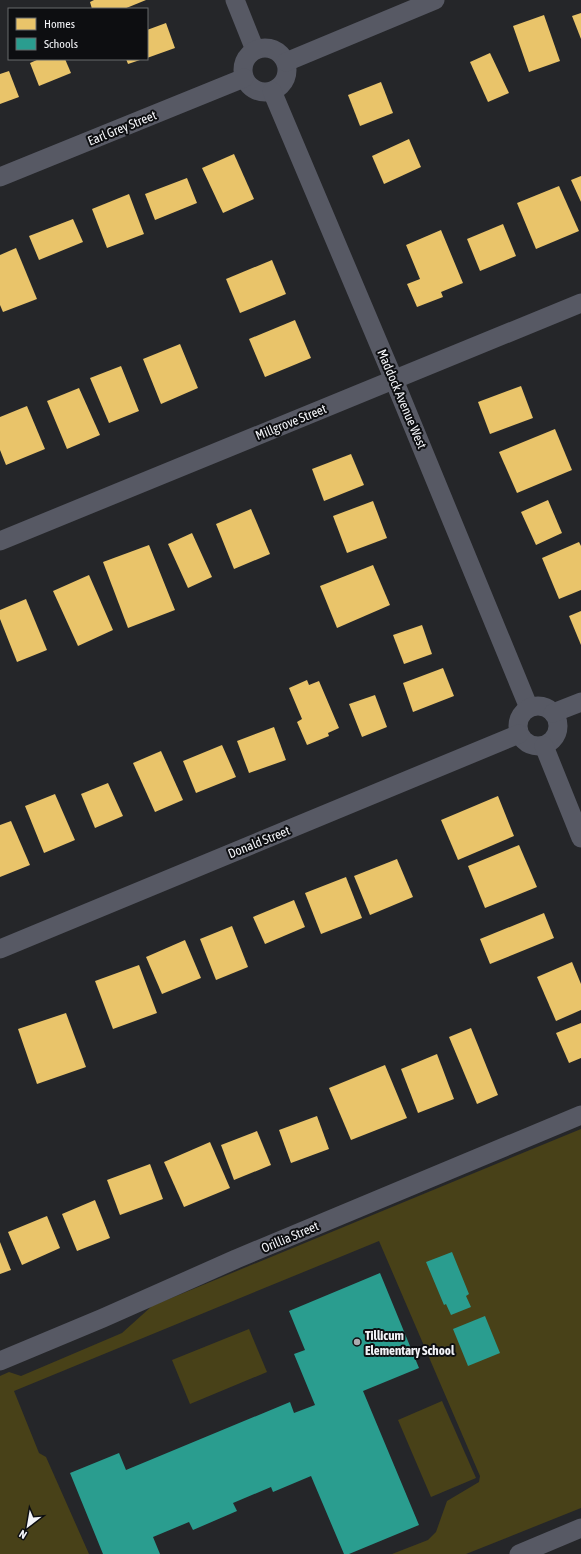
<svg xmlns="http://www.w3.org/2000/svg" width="581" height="1554" font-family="'Asap Condensed',sans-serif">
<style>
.green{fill:#484118}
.homes{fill:#e9c46a}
.schools{fill:#2a9d8f}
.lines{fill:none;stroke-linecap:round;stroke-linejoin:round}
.street{stroke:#575964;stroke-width:19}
.poi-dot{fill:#aaabaf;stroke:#0d0e11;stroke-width:1.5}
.labels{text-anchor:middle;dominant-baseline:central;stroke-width:4;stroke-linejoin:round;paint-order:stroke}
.street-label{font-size:13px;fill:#f2f3f7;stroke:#0d0e11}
.poi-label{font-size:13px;font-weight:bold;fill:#f2f3f7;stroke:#0d0e11;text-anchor:start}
</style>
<rect width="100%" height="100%" fill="#252629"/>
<g class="green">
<path d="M581 1129V1508L466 1554H392L428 1540 436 1532 447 1501 479 1482 480 1476 379 1241 14 1391 39 1453 46 1457 89 1554H0V1376L9 1372 21 1376 122 1333 152 1306Z"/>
<path d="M249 1329 267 1372 190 1404 172 1360Z"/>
<path d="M442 1401 476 1478 431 1497 398 1420Z"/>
</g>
<g class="homes">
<path d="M94 0H146L124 9H92L90 2Z"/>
<path d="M581 13V39L572 16Z"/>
<path d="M544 15 560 61 529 72 513 26Z"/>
<path d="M166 23 175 48 147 58V30Z"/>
<path d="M490 53 509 93 488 102 470 62Z"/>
<path d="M39 59H65L71 73 39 86 30 63Z"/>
<path d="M126 59H143L128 64Z"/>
<path d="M9 71 19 97 0 104V74Z"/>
<path d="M381 82 393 113 360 126 348 95Z"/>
<path d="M409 139 421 167 384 184 372 156Z"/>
<path d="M234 154 254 199 223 213 202 168Z"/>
<path d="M581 176V202L571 180Z"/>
<path d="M187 178 197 203 155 220 145 194Z"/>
<path d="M559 186 579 231 536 249 517 203Z"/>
<path d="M129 194 144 234 107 248 92 209Z"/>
<path d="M73 219 83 242 39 260 29 236Z"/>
<path d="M503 224 516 256 480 271 467 239Z"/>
<path d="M441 230 463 283 441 292 443 297 417 307 407 284 420 279 406 245Z"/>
<path d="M16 248 37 299 3 312 0 305V255Z"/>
<path d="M272 260 286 294 240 313 226 279Z"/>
<path d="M295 320 311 358 265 377 249 339Z"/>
<path d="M180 344 198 388 161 404 143 359Z"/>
<path d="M121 366 139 411 109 423 90 378Z"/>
<path d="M521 386 533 418 490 434 478 402Z"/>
<path d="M79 388 100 435 67 449 47 401Z"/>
<path d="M27 406 45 449 6 465 0 450V417Z"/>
<path d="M555 429 572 470 517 493 499 452Z"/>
<path d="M351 454 364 485 324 501 312 469Z"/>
<path d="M548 500 562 533 536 545 521 512Z"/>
<path d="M373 501 387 538 347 553 333 516Z"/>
<path d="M251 509 270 554 234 569 216 524Z"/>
<path d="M192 533 212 577 188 588 168 544Z"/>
<path d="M579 542 581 546V590L559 599 542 558Z"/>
<path d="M149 545 175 610 128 628 103 562Z"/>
<path d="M373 565 390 605 337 628 320 586Z"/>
<path d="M89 575 113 630 78 646 53 591Z"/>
<path d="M26 599 47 650 17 662 0 619V610Z"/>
<path d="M581 611V645L569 616Z"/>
<path d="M422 625 432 654 404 664 393 635Z"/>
<path d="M443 668 454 696 413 712 403 683Z"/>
<path d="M307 680 309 685 319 681 339 728 328 733 329 736 307 745 297 722 302 719 289 688Z"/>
<path d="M375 695 387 727 362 737 349 704Z"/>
<path d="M274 727 286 760 249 773 237 741Z"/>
<path d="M222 745 236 777 196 793 183 761Z"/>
<path d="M161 751 183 800 155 812 133 763Z"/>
<path d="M108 783 123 816 95 828 81 794Z"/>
<path d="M55 794 75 840 44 853 25 806Z"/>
<path d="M498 796 514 836 458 860 441 820Z"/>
<path d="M11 821 30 865 0 877V825Z"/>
<path d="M519 845 537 887 485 908 468 866Z"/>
<path d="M397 859 413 897 370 915 354 876Z"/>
<path d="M346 877 362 918 321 934 305 893Z"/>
<path d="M294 900 305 927 265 944 253 917Z"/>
<path d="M544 913 554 938 490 964 480 939Z"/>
<path d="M232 926 248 967 216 980 200 939Z"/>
<path d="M185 940 201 978 162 994 146 957Z"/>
<path d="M572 962 581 984V1010L556 1021 537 977Z"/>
<path d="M139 965 157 1013 113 1029 95 981Z"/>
<path d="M66 1013 86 1067 37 1084 18 1029Z"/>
<path d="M581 1023V1058L569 1063 556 1033Z"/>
<path d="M471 1028 498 1095 477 1104 449 1037Z"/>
<path d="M437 1054 454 1099 418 1113 401 1069Z"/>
<path d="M385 1065 407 1118 351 1140 329 1088Z"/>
<path d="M317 1116 329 1149 291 1163 279 1130Z"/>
<path d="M257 1131 271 1165 234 1180 221 1145Z"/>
<path d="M210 1142 230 1188 184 1207 164 1162Z"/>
<path d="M150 1164 163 1199 120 1215 107 1180Z"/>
<path d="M95 1200 110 1238 77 1251 62 1214Z"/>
<path d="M47 1216 60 1248 22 1265 8 1232Z"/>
<path d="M0 1242 11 1270 0 1274Z"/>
</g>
<g class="schools">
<path d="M452 1252 469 1294 466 1296 471 1307 451 1315 446 1304 444 1305 426 1262Z"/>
<path d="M380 1273 419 1368 363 1391 419 1525 349 1554H344L311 1476 273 1492 271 1487 233 1503 237 1511 193 1530 189 1522 153 1537 160 1554H103L70 1473 119 1453 126 1470 290 1402 294 1413 315 1405 294 1354 305 1350 289 1311Z"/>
<path d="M485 1316 500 1353 468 1366 453 1329Z"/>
</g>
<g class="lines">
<g class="street">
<path d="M235 0 255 50"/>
<circle cx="265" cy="70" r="22"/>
<path d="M286 62 435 0"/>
<path d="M272 91 394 380 529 708"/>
<path d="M0 177 244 78"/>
<path d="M0 541 581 303"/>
<circle cx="538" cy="726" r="20"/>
<path d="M553 713 581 702"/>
<path d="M544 746 581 838"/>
<path d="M0 949 519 734"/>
<path d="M0 1361 103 1318 236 1259 581 1115"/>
<path d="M519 1554 581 1528"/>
</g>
</g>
<circle class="poi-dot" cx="357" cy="1342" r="4"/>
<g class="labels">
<g class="street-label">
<text transform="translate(122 128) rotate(-22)">Earl Grey Street</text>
<text transform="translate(402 399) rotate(67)">Maddock Avenue West</text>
<text transform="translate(291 422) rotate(-22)">Millgrove Street</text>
<text transform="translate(259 842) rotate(-22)">Donald Street</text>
<text transform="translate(290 1237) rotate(-23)">Orillia Street</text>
</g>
<g class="poi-label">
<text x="365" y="1335">Tillicum<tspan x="365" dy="15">Elementary School</tspan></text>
</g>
</g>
<rect x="8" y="8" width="140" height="52" fill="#0d0e11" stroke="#696a6d"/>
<rect x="16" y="18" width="20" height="12" fill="#e9c46a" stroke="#696a6d"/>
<text x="44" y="28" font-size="12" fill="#f2f3f7">Homes</text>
<rect x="16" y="38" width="20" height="12" fill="#2a9d8f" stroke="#696a6d"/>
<text x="44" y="48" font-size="12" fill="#f2f3f7">Schools</text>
<g transform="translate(28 1526) rotate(211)" stroke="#0d0e11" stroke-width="3" paint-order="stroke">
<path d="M0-3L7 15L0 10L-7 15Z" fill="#f2f3f7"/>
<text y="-6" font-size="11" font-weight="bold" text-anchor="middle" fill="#f2f3f7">N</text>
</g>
</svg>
